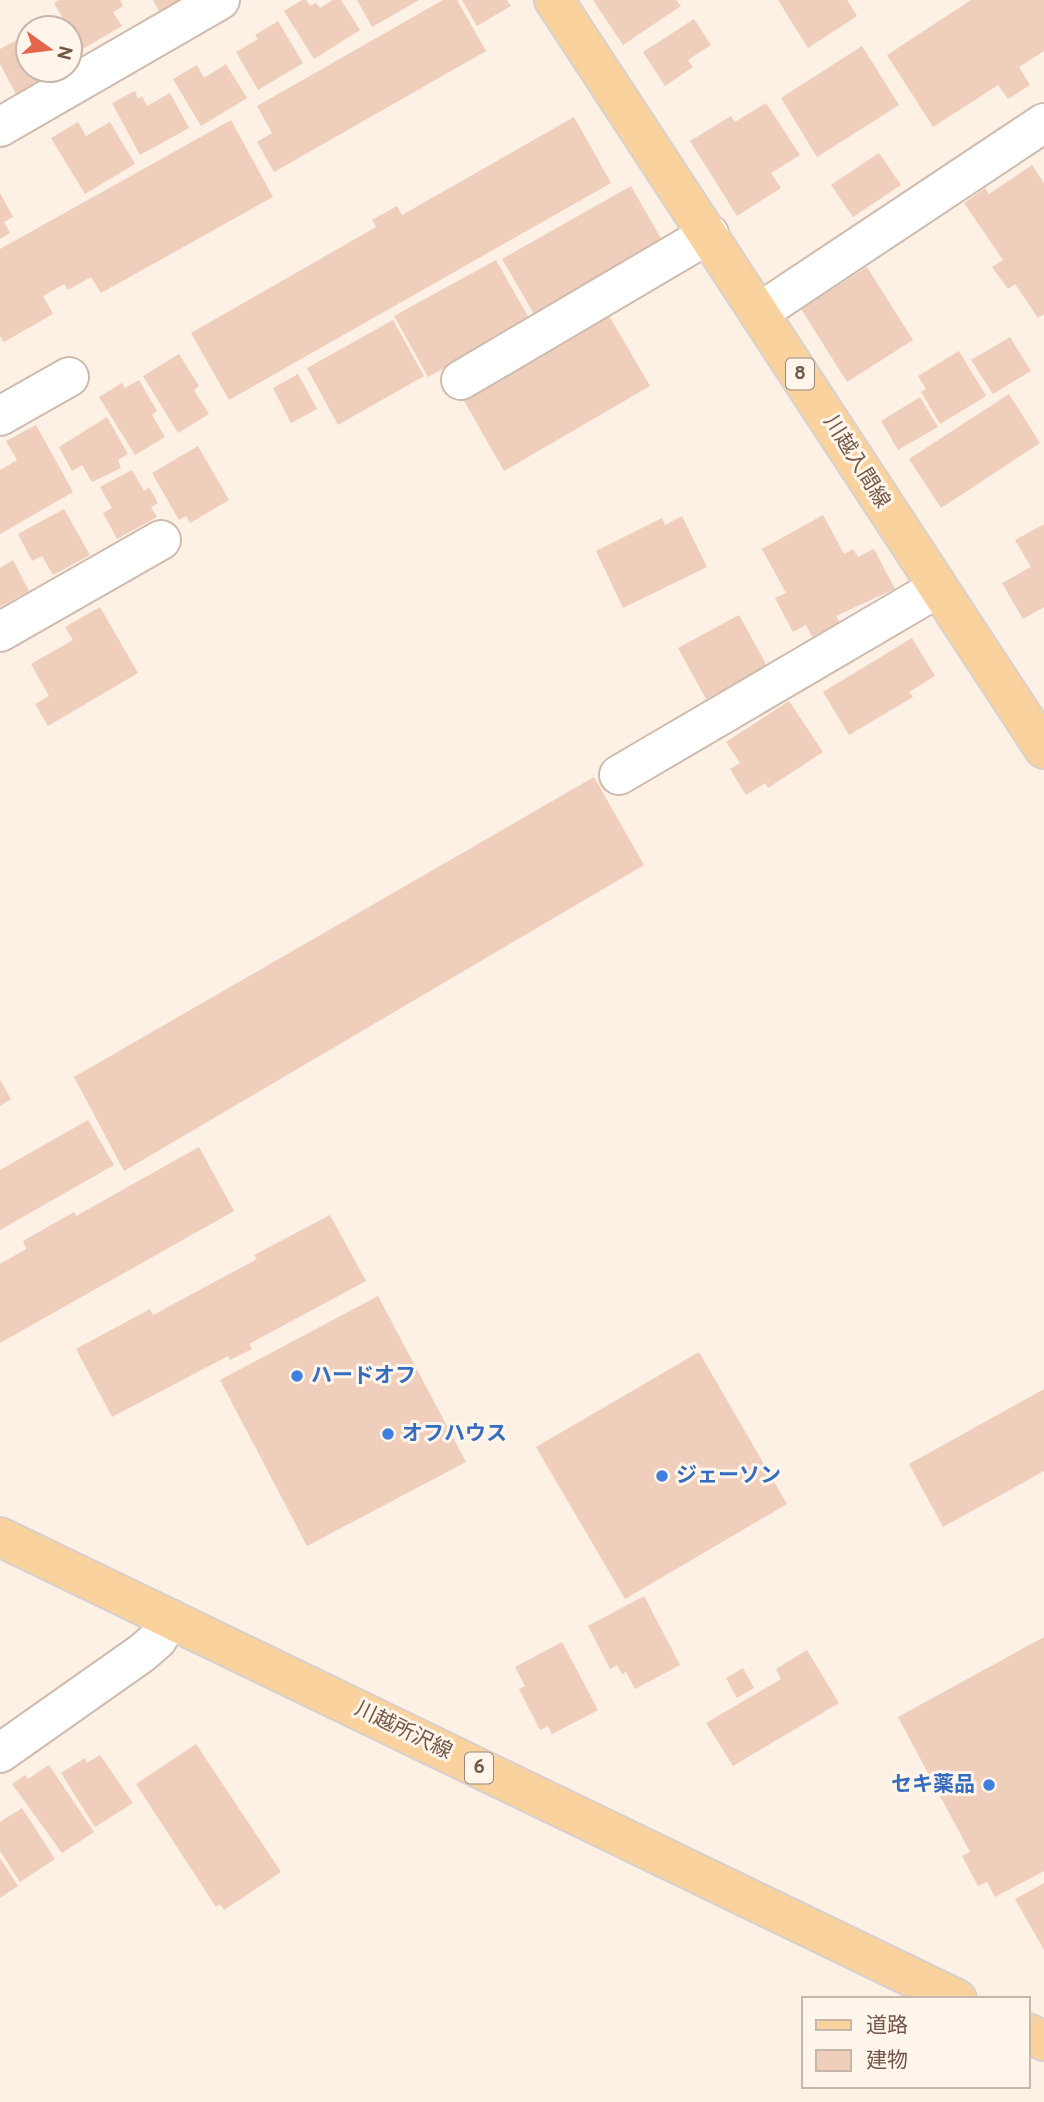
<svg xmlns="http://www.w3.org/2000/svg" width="1044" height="2102" font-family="Overpass,'Noto Sans JP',sans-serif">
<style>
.building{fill:#f0cebc}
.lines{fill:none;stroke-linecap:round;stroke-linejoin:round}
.minor-casing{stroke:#cfbbae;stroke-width:42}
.primary-casing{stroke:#d8d0cc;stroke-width:42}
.minor{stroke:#fff;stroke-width:38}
.primary{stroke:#f9d29e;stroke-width:38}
.shop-dot{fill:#3f7fe0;stroke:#fff5ea;stroke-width:2.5}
.labels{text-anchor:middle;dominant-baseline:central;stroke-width:6;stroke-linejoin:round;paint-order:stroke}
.shield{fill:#fff5ea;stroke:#9d867a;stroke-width:2}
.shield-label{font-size:19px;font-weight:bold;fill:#73574a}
.street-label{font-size:21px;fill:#73574a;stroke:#fff5ea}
.shop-label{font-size:21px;font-weight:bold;fill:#366cbe;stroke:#fff5ea;text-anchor:start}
</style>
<rect width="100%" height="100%" fill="#fcf1e4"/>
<g class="building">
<path d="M59 0H120L123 6 113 12 122 26 81 50 54 3Z"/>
<path d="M153 0H184L160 13Z"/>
<path d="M302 0H306L310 6 316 3 320 8 333 0H341L360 30 314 59 284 11Z"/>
<path d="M357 0H419L372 27Z"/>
<path d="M443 0H457L486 51 274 172 257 142 272 133 257 106Z"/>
<path d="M462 0H507L511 6 477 26Z"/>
<path d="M593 0H676L681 6 623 45Z"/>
<path d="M778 0H847L857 16 808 48Z"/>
<path d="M971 0H1044V51L1019 67 1030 85 1008 99 998 85 933 127 887 55Z"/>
<path d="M694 19 711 45 688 60 693 67 665 86 643 52Z"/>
<path d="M278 21 303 63 258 90 236 52 258 39 255 35Z"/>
<path d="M28 34V70H59L16 94 0 64V49Z"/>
<path d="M862 46 899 105 817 157 781 98Z"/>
<path d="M226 64 247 98 201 126 173 79 197 65 204 78Z"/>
<path d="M135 91 138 99 142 96 147 106 170 93 189 128 140 155 112 103Z"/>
<path d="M766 103 800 155 771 173 781 188 737 216 690 141 731 116 735 122Z"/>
<path d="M574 117 611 183 229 400 191 333 376 227 372 220 397 206 402 215Z"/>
<path d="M231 120 273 197 101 293 91 277 68 290 64 284 43 296 53 314 4 342 0 336V249Z"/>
<path d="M78 122 86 136 110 122 135 164 85 194 51 138Z"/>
<path d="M879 153 901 185 853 217 831 185Z"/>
<path d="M1032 165 1044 183V314L1038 318 1015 284 1008 289 992 267 1003 260 964 203 985 188 989 194Z"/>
<path d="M631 186 663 242 535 316 502 259Z"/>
<path d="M0 193 13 217 4 222 10 233 0 239Z"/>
<path d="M496 260 530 320 428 377 394 316Z"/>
<path d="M867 267 913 340 847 382 801 309Z"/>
<path d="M608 314 650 386 504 471 463 399Z"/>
<path d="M393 320 424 376 338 425 307 368Z"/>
<path d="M1010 337 1031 371 993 394 971 360Z"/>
<path d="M959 351 986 396 940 424 921 392 926 389 918 376Z"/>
<path d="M179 354 199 386 194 390 209 414 178 433 143 376Z"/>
<path d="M298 374 317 409 291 423 273 388Z"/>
<path d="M139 380 157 411 152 415 165 437 135 455 99 397 122 383 125 388Z"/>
<path d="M1009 394 1040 443 941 508 909 459Z"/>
<path d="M920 397 938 427 898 450 881 421Z"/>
<path d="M107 417 128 454 118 460 121 468 92 482 82 465 72 471 59 447Z"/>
<path d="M36 425 73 492 0 534V470L17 460 6 441Z"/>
<path d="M198 446 229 500 190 523 186 516 179 520 152 473Z"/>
<path d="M132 470 144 491 149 487 158 503 151 507 157 517 117 539 103 513 112 508 100 487Z"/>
<path d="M64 509 90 555 53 575 42 556 32 561 18 534Z"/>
<path d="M823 515 844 554 853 549 858 557 874 549 895 589 836 616 840 622 812 637 806 625 793 632 775 598 786 593 762 549Z"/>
<path d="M682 516 707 567 623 608 596 551 662 518 665 525Z"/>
<path d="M1044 524V607L1023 619 1002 583 1031 567 1015 540Z"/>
<path d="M13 560 29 591 0 607V568Z"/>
<path d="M100 607 138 673 48 726 35 704 49 696 31 664 73 640 65 627Z"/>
<path d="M739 615 767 666 706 699 678 648Z"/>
<path d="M912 638 935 676 909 692 913 697 849 735 823 692Z"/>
<path d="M789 701 823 752 768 788 765 783 746 795 730 769 740 763 726 742Z"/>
<path d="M594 777 644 865 124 1171 74 1077Z"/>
<path d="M0 1080 11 1099 0 1106Z"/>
<path d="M88 1120 114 1165 0 1230V1170Z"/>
<path d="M199 1147 234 1211 0 1343V1264L26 1249 23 1241 74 1212 76 1216Z"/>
<path d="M330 1215 366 1281 249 1344 252 1349 230 1360 228 1356 112 1417 76 1349 150 1309 153 1315 257 1259 254 1255Z"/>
<path d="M378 1296 466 1462 307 1546 220 1380Z"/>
<path d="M699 1352 787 1504 625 1599 536 1447Z"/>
<path d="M1044 1389V1471L943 1527 909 1464Z"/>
<path d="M644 1596 680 1665 635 1689 626 1672 622 1674 617 1665 610 1669 588 1626Z"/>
<path d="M1044 1637V1871L995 1897 987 1882 978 1886 962 1856 970 1852 898 1717Z"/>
<path d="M562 1642 598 1710 552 1734 548 1726 540 1730 519 1689 525 1686 515 1667Z"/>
<path d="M807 1650 839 1703 733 1766 706 1723 781 1679 776 1669Z"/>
<path d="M743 1668 754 1688 737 1698 726 1678Z"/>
<path d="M196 1744 281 1872 224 1910 220 1904 216 1907 136 1784Z"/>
<path d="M100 1755 133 1803 95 1827 61 1773 85 1758 87 1763Z"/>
<path d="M49 1765 94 1832 62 1853 12 1784 25 1775 28 1779Z"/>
<path d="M22 1808 55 1859 20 1882 0 1851V1822Z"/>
<path d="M0 1858 18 1886 0 1898Z"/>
<path d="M1044 1883V1950L1015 1899Z"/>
</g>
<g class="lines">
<defs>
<g id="minor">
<path d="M0 127 220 0"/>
<path d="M760 312 1044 123"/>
<path d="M461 380 709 234"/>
<path d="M0 416 69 377"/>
<path d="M0 632 161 540"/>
<path d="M619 775 936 589"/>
<path d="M0 1753 142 1653 157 1640 170 1619"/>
</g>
<g id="primary">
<path d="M554 0 1044 749"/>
<path d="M0 1537 957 1999"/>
<path d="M1028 2033 1044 2041"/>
</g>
</defs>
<use href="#minor" class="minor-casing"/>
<use href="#primary" class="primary-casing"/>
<use href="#minor" class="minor"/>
<use href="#primary" class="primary"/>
</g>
<g class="shop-dot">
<circle cx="297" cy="1376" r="7"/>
<circle cx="388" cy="1434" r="7"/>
<circle cx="662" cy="1476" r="7"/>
<circle cx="989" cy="1785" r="7"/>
</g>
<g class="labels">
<g class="shield">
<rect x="786" y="358.5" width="28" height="31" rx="5"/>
<rect x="465" y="1752.5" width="28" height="31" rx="5"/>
</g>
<g class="shield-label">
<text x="800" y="374">8</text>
<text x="479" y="1768">6</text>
</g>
<g class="street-label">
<text transform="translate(856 462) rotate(58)">川越入間線</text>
<text transform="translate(403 1731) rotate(26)">川越所沢線</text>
</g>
<g class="shop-label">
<text x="311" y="1376">ハードオフ</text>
<text x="402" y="1434">オフハウス</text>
<text x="676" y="1476">ジェーソン</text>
<text x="975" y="1785" text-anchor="end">セキ薬品</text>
</g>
</g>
<rect x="802" y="1997" width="228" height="91" fill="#fff5ea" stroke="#c7b6aa" stroke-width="2"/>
<rect x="816" y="2020" width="35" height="10" fill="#f9d29e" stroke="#c7b6aa" stroke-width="2"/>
<text x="866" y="2032" font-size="21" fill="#73574a">道路</text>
<rect x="816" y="2050" width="35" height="21" fill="#f0cebc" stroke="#c7b6aa" stroke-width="2"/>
<text x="866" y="2067" font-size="21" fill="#73574a">建物</text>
<g transform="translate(49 49) rotate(104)"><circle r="33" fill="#fff5ea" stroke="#c7b6aa" stroke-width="2"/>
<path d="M0-5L12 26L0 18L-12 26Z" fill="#e3664c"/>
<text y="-10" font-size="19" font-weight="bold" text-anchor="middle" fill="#73574a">N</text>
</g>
</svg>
